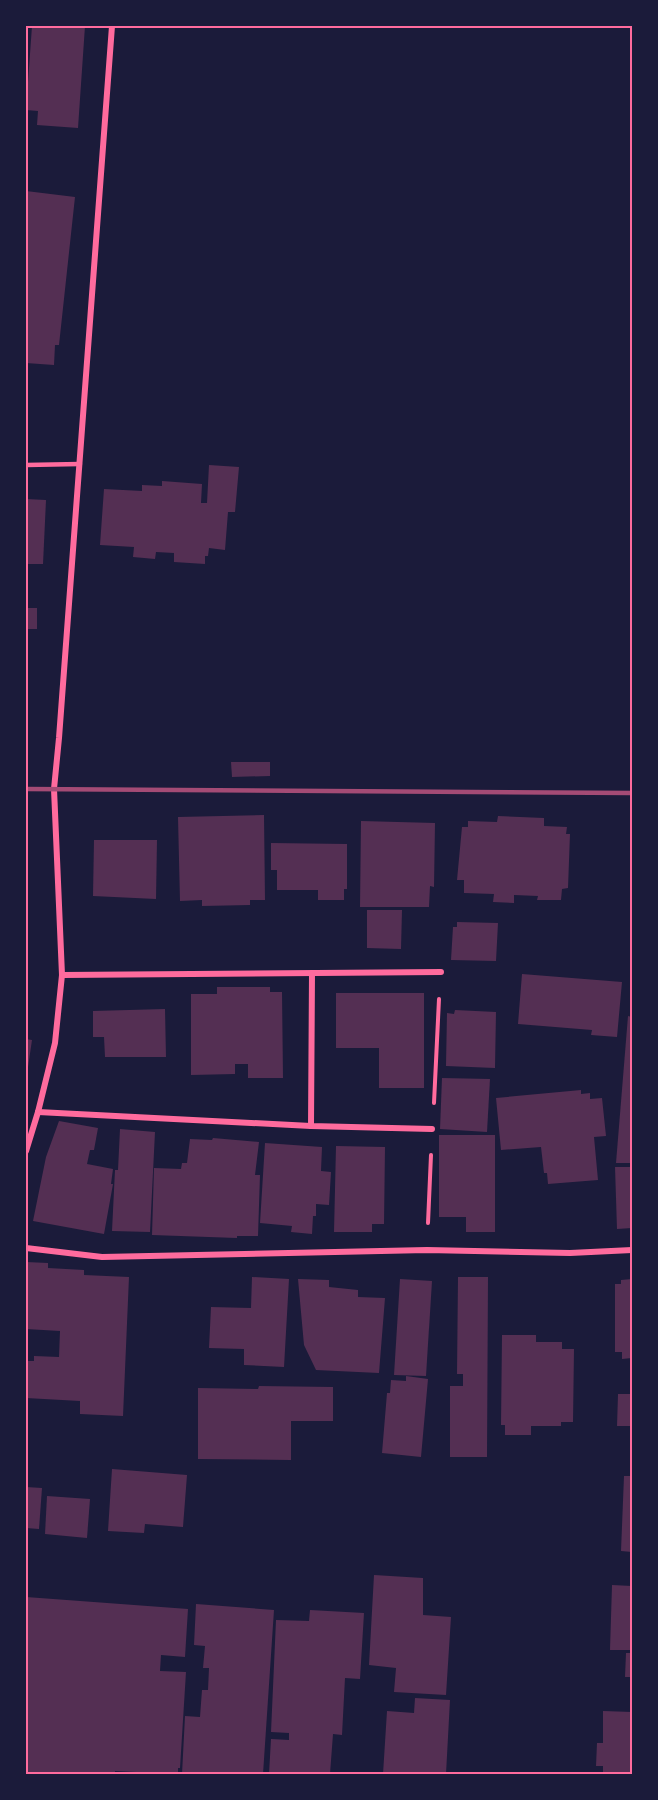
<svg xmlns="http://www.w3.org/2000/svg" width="658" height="1800" font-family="Montserrat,sans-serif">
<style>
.building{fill:#542f53}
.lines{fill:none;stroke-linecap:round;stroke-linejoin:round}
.path{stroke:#ff6b9d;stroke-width:4}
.service{stroke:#ff6b9d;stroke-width:4.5}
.minor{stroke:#ff6b9d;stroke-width:6}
.rail{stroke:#a44b75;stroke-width:4.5}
.neatline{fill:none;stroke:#ff6b9d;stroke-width:2}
</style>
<rect width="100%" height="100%" fill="#1b1b3a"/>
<g class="building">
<path d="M32 26H85L78 128 37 125 38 111 26 110Z"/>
<path d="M26 191 75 197 59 345H55L54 365 26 363Z"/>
<path d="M209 465 239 467 235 512H228L225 550 209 548 208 556H205V564L174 562V553L156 552 155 559 133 557 134 547 100 545 104 489 142 491V485L162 486V481L202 484 201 503H207Z"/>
<path d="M26 499 46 500 43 564H26Z"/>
<rect x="26" y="608" width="11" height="21"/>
<path d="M231 762H270V776L232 777Z"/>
<path d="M264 815 265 900H250V905L202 906V900L180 901 178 817Z"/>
<path d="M498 816 544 818V826L567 827 566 834H570L568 888 562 889 561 900H537L538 896 514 895V903L493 902 494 894 464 893V880H457L462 827H468V821L497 822Z"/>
<path d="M361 821 435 823 434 887 430 886 429 907H360Z"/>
<path d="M94 840H157L156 899 93 896Z"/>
<path d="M271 843 347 844V889H344V900H318V890H277V870H271Z"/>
<path d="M367 910H402L401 949 367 948Z"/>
<path d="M457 922 498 923 496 961 451 960 453 927H457Z"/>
<rect x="630" y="954" width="2" height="27"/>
<path d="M522 974 622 982 617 1037 591 1035 592 1030 518 1024Z"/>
<path d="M217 987H270V992H282L283 1078H248V1064H235V1074L191 1075V994H217Z"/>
<path d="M336 993H424V1088H379V1048H336Z"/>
<path d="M165 1009 166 1057H105L104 1037H93V1011Z"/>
<path d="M455 1010 496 1012 495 1068 446 1066 447 1013 454 1014Z"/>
<path d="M628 1016 632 1017V1163H616Z"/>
<path d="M26 1039 32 1040 27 1074H26Z"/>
<path d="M442 1078 490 1079 487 1132 440 1129Z"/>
<path d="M581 1090V1094L590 1093V1099L602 1098 606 1136 594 1137 598 1180 548 1184 547 1173H544L541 1147 501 1150 496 1098Z"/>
<path d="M59 1121 98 1128 94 1150H90L87 1164 113 1169 111 1184H113L104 1234 33 1221 46 1157Z"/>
<path d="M120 1129 155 1132 150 1232 112 1231 115 1170H118Z"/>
<path d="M439 1135H495V1232H466V1217H439Z"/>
<path d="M213 1138 259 1142 255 1175H260L258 1236H237V1238L152 1235 154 1168 181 1169 182 1163H187L190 1139 212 1140Z"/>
<path d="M265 1143 322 1147 321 1171 331 1172 329 1205 316 1204V1216H313L312 1234 291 1232 292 1226 260 1223Z"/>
<path d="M336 1146 385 1147 384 1224H372V1232H334Z"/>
<path d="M615 1167H632V1228L617 1229Z"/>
<path d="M26 1262 48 1263V1268L84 1270V1275L129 1277 123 1416 80 1414V1401L26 1398V1361H34V1356L59 1357 60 1331 26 1329Z"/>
<path d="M252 1277 289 1279 284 1367 244 1365V1349L209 1348 211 1307 251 1308Z"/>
<path d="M458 1277H488L487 1457H450V1386H463V1374H457Z"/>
<path d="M298 1279 329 1280V1287L358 1290V1297L385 1298 379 1373 316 1370 304 1345Z"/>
<path d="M400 1279 432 1281 426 1376 394 1375Z"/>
<path d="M632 1279V1358L622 1359V1352H615V1284H621V1280Z"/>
<path d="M502 1335H536V1342H562V1349H574L573 1422H561V1426H531V1435H505V1425H501Z"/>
<path d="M406 1376 428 1379 421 1457 382 1453 387 1393H390L391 1380 406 1381Z"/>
<path d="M259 1386 333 1387V1421H291V1460L198 1459V1388L258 1389Z"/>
<path d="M618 1394H632V1426H617Z"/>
<path d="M112 1469 187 1475 183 1527 145 1524 144 1533 108 1531Z"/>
<path d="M624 1476H632V1552L621 1551Z"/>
<path d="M26 1487 42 1488 39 1529 26 1528Z"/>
<path d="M47 1496 90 1499 87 1538 45 1534Z"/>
<path d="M374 1575 423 1578V1615L451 1617 446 1695 394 1692 396 1668 369 1665Z"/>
<path d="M612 1585 632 1586V1650H610Z"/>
<path d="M26 1597 188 1609 185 1657 161 1655 160 1671 186 1672 180 1768H178V1774L115 1771V1774H26Z"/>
<path d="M196 1604 274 1610 263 1774H182L185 1716 200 1717 202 1690H208L209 1668H203L205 1646 194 1645Z"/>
<path d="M310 1610 364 1613 360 1679 345 1678 342 1735 333 1734 330 1774H269L271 1739 289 1740V1733L271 1732 276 1620 309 1621Z"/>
<path d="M626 1653H632V1677H625Z"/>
<path d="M415 1698 450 1700 446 1774H383L387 1711 414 1713Z"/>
<path d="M603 1711 632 1712V1774H603V1766H596L597 1743H603Z"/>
</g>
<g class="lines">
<g class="path">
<path d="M434 1103 439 999"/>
<path d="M428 1223 431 1155"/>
</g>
<path class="service" d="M26 465 80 464"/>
<g class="minor">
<path d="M62 975 441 972"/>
<path d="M38 1112 311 1126 432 1129"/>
<path d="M311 1126 312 973"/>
<path d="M26 1151 38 1112 55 1043 62 975 54 789 59 738 112 26"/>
<path d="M26 1248 102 1257 427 1250 570 1253 632 1250"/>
</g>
<path class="rail" d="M26 789 632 793"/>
</g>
<rect width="658" height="1800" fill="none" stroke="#1b1b3a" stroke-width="54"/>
<rect x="27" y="27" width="604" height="1746" class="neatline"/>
</svg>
